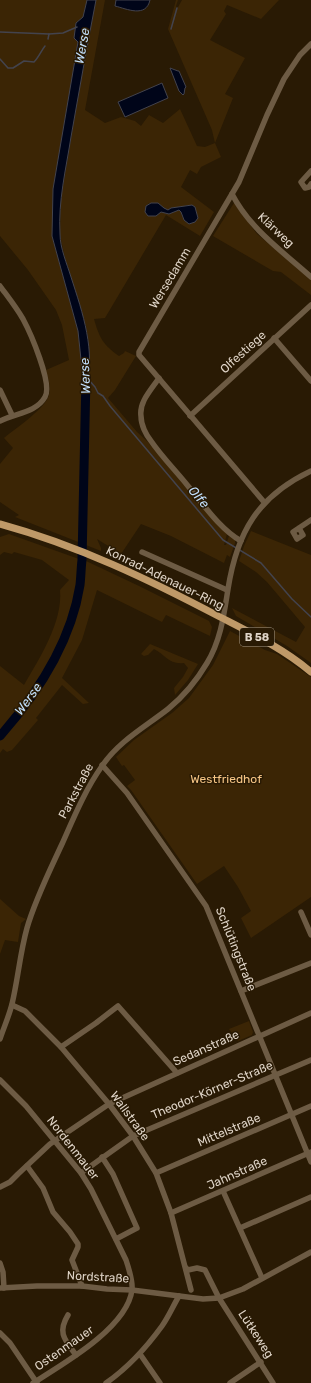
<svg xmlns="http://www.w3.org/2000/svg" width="311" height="1383" font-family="Rubik,sans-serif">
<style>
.green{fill:#3b2505;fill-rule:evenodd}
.water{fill:#000519;stroke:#43434d}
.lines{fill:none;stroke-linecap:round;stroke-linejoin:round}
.stream{stroke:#43434d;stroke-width:1.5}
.river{stroke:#000519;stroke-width:9}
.minor{stroke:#6d5b44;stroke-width:5.5}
.major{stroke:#bf9968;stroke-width:7}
.labels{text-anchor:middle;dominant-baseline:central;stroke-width:3;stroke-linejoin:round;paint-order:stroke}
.shield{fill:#291a04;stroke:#a89c8c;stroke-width:1}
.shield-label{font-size:11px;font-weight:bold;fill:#dfd4c7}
.street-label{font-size:12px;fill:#dfd4c7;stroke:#291a04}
.park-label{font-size:12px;fill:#f6c585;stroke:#291a04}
.water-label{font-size:13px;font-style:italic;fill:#c2dffb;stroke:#291a04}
</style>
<rect width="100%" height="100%" fill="#291a04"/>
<g class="green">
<path d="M0 0H87L83 17 76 23 74 38 78 42 53 189 52 236 78 331 83 379 86 389 89 376V343L86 326 65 258 60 235 61 199 86 50 96 0H105L85 110 105 123 121 117 135 121 141 126 149 115 163 123 180 109 197 146 205 147 215 143 212 130 168 29 176 0H178L176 6 177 9 182 0H279L261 19 227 5 224 11 226 14 210 40 245 58 225 94 233 98 215 143 221 157 201 167 197 174 190 170 181 187 214 212 200 236 166 215 105 318 94 319C99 337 103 345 119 356L124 353 125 351 136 356 115 390 108 398 137 432 148 442 227 534 224 545H226L229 536 235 540V543L230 557 227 555 224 563 171 536 141 524 121 554 97 539 101 548V551L15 517 19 515 0 502V464L13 448 4 438C16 428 45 409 49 395 51 386 48 378 46 370L69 360 62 325 56 310 28 270 0 236ZM149 203H158L164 208 168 210 188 205 196 210 189 224 182 217 181 212 179 210 169 214 160 212H145L146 206Z"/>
<path d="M234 203 257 234 311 279V295L281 272 273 271 213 236Z"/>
<path d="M251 531 311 555V663L287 646 236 616 232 608 296 642 305 627 267 582 256 572 239 561 244 546Z"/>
<path d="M9 534 79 559C78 568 78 577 77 586 71 623 54 661 33 693 23 707 11 720 0 733V666L24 685C39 659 63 622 60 590L69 580 42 560 14 552 12 554 4 552 0 555V537Z"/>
<path d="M84 560 139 586 209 621 212 627 210 636 166 615 162 622 97 590 82 640 62 678 89 703 83 704 62 685 36 718 38 720 12 750 7 752 3 749 0 753V739L36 695 57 659 72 624 79 600Z"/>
<path d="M230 631 265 650 277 654 311 677V897L251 938 241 918 251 911 238 887 224 866 197 884 131 790 127 786 135 780 124 765 122 766 116 757 134 740 172 713 189 698 213 665Z"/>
<path d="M150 644 198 664 188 680 175 695 174 688 183 677 188 668 184 663C169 665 166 655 154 649L148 655 144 656 141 654Z"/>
<path d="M0 899 19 916 26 919 21 923 18 942 5 940 0 954Z"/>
<path d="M249 1021 253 1032 252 1035 238 1041 229 1029Z"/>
</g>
<g class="water">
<path d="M87 0H96C87 46 79 92 71 137 66 169 58 201 60 234 60 248 67 264 71 277 83 314 96 351 86 390L83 379 78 331 52 236 53 189 78 42 74 38 76 23 83 17Z"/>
<path d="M116 0H150C146 18 127 9 115 6Z"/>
<path d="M170 68 178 71H179L186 87 185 88 184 94 183 95 179 91Z"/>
<path d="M162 83 168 98 125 117 118 102Z"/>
<path d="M151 203H158L164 208 168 210 171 208 192 205 195 207 198 218 195 222 189 224 184 220 181 212 179 210 169 214 161 212 156 216H148L145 212 146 206Z"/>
</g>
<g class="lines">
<g class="stream">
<path d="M171 29 177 8"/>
<path d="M0 32 49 34"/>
<path d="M48 39 49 34 63 33 77 27"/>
<path d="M0 59 8 68H13L24 61 34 62C39 57 41 51 45 46"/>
<path d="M89 380 95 387 98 393 103 396 110 406 223 540 261 563 292 599 311 617"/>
</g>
<path class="river" d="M0 736C38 693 71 642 80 585 81 576 81 568 82 560L86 377"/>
<g class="minor">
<path d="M311 171 301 182 305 188 309 187 311 184"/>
<path d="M232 194C250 229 282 251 311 277"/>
<path d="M0 286C8 297 16 307 23 319 30 332 53 384 45 397 36 413 15 413 0 421"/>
<path d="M274 338 311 381"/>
<path d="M159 378C151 390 139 402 141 416 141 425 146 435 151 441 162 457 176 471 188 486 203 504 220 529 241 541"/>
<path d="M0 390 12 415"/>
<path d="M190 416 311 305"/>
<path d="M264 502 139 355V352L239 182 267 115 284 79 300 55 311 44"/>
<path d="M299 528 303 535 297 539 293 532 311 520"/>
<path d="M142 552 227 590"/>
<path d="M102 765 127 793 206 906 311 1162"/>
<path d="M301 912 311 935"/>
<path d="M241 991 311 963"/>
<path d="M12 1005 25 1011 61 1047 109 1104 133 1136 156 1173 171 1213 191 1290"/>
<path d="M0 1039C4 1027 9 1016 12 1004 18 979 20 953 27 928 35 900 50 870 62 844 74 817 85 790 102 766 119 741 145 727 168 709 184 696 197 680 207 663 221 640 224 614 228 589 237 532 258 496 311 471"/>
<path d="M61 1047 96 1023 118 1006 177 1073"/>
<path d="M0 1080 26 1106 81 1173 91 1189 126 1260C129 1269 133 1281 132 1290 127 1328 63 1364 33 1383"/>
<path d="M102 1157 113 1174 137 1228 116 1239"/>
<path d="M27 1166 43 1188 53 1212 70 1232 78 1244V1247L72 1260 82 1286"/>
<path d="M81 1173 133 1136 311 1060"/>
<path d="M156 1173 311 1106"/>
<path d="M0 1187 10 1182 18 1174 50 1144 109 1104 311 1013"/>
<path d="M223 1191 262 1278"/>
<path d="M171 1213 311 1152"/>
<path d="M240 1228 311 1197"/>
<path d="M0 1263 3 1272 4 1288"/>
<path d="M186 1268 188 1270 197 1268 205 1270 219 1298 273 1383"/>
<path d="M0 1288 37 1286H82L107 1289 132 1290 203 1299 219 1298 243 1289 311 1252"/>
<path d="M68 1315C57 1333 65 1340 76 1355"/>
<path d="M0 1333 10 1343 37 1383"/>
<path d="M140 1354 160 1383"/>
<path d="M106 1383C129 1367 146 1348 162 1326 169 1316 173 1306 179 1296"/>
<path d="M230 1383 261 1362"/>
</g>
<path class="major" d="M0 524C77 545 150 580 220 617 251 633 284 649 311 672"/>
</g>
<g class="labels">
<rect class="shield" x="240" y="628" width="34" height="18" rx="3"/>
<g class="shield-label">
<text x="257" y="637">B 58</text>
</g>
<g class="street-label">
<text transform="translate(276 230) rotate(43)">Klärweg</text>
<text transform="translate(170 278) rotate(-59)">Wersedamm</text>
<text transform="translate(243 352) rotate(-42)">Olfestiege</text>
<text transform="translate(165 578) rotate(26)">Konrad-Adenauer-Ring</text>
<text transform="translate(76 791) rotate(-62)">Parkstraße</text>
<text transform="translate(236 949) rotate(68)">Schlütingstraße</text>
<text transform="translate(206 1048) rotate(-24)">Sedanstraße</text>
<text transform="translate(212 1090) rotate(-23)">Theodor-Körner-Straße</text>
<text transform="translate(130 1116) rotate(54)">Wallstraße</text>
<text transform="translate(229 1130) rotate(-23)">Mittelstraße</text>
<text transform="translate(73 1148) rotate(52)">Nordenmauer</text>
<text transform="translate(237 1173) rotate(-24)">Jahnstraße</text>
<text transform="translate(98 1277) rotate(3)">Nordstraße</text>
<text transform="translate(256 1334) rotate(57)">Lütkeweg</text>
<text transform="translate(64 1348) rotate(-35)">Ostenmauer</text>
</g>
<g class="park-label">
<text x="226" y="779">Westfriedhof</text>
</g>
<g class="water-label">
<text transform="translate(82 46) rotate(-80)">Werse</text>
<text transform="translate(85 376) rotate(-92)">Werse</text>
<text transform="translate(199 497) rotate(50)">Olfe</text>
<text transform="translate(28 699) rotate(-54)">Werse</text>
</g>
</g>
</svg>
